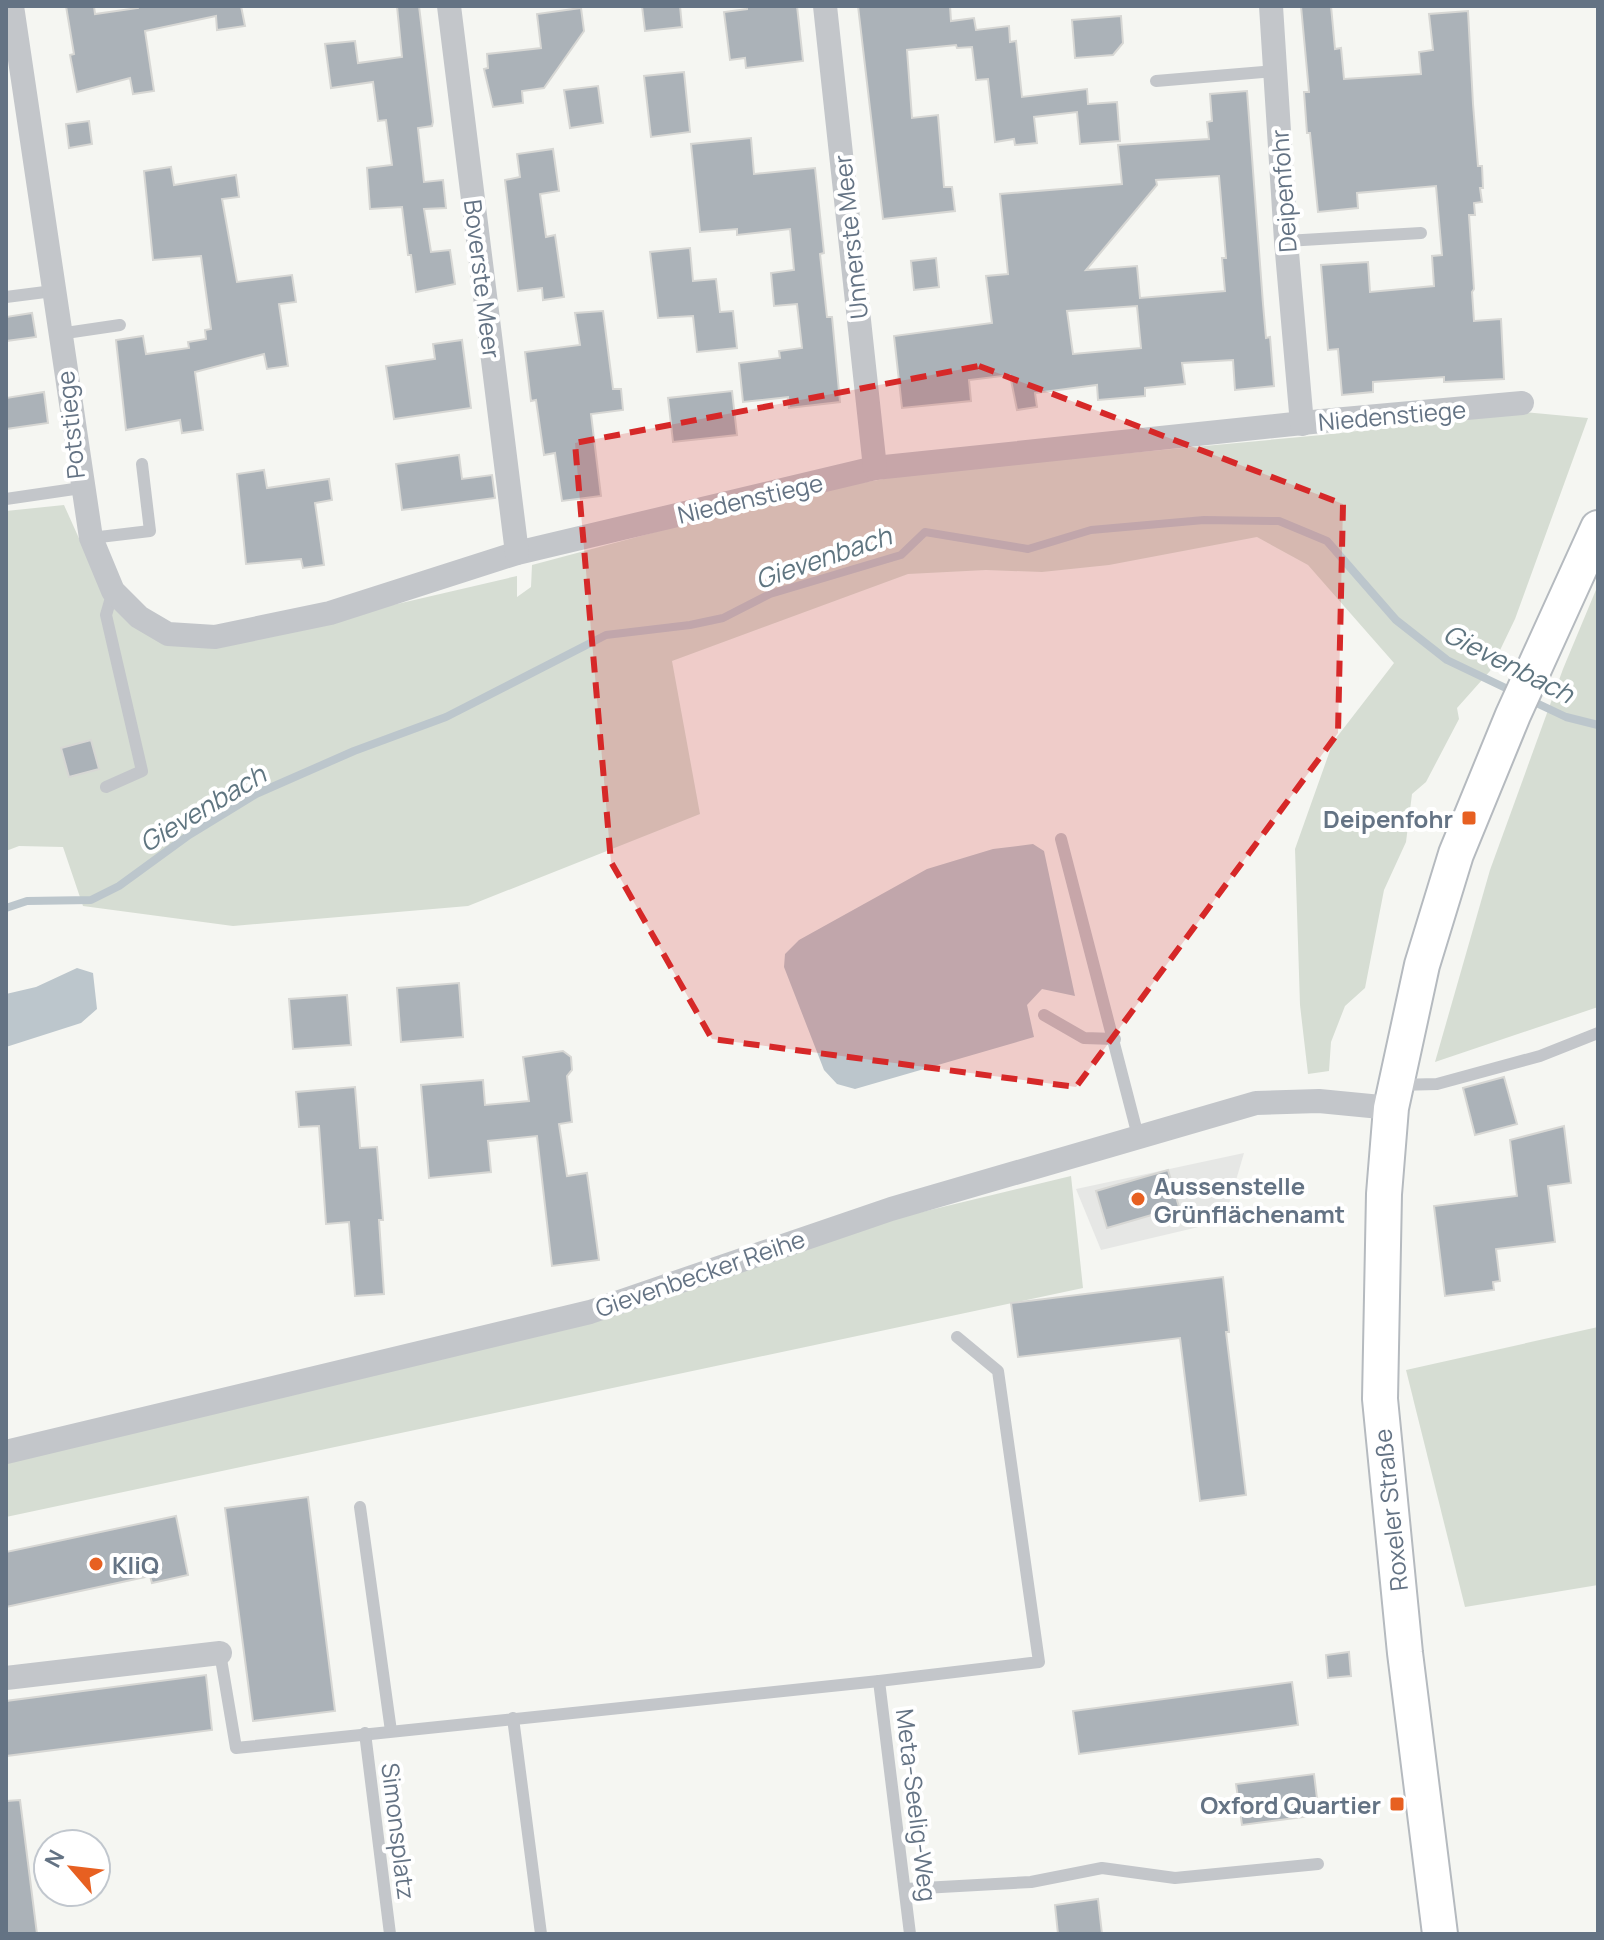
<svg xmlns="http://www.w3.org/2000/svg" width="1604" height="1940" font-family="Manrope,sans-serif">
<style>
.built{fill:#e6e7e5}
.green{fill:#d6ddd3}
.water{fill:#bcc6cc}
.lines{fill:none;stroke-linecap:round;stroke-linejoin:round}
.stream{stroke:#bcc6cc;stroke-width:8}
.building{fill:#abb2b8;stroke:#d7d7d4;stroke-width:2;fill-rule:evenodd}
.secondary-casing{stroke:#b5babf;stroke-width:38}
.service{stroke:#c3c6ca;stroke-width:12}
.minor{stroke:#c3c6ca;stroke-width:24}
.secondary{stroke:#fff;stroke-width:34}
.marked{fill:#d62828;fill-opacity:0.2;stroke:#d62828;stroke-width:6;stroke-dasharray:16 10;stroke-linejoin:round}
.poi-dot{fill:#e76021;stroke:#fff;stroke-width:3}
.labels{text-anchor:middle;dominant-baseline:central;stroke-width:8;stroke-linejoin:round;paint-order:stroke}
.street-label{font-size:24px;fill:#647384;stroke:#fff}
.poi-label{font-size:24px;font-weight:bold;fill:#647384;stroke:#fff;text-anchor:end}
.water-label{font-size:26px;font-style:italic;fill:#5f7580;stroke:#fff}
</style>
<rect width="100%" height="100%" fill="#f5f6f2"/>
<path class="built" d="M1244 1153 1224 1221 1101 1250 1076 1189Z"/>
<g class="green">
<path d="M1523 412 1588 418 1515 619 1490 671 1457 708 1459 719 1426 782 1412 794 1406 842 1384 890 1365 988 1345 1006 1331 1042 1329 1071 1308 1074 1300 1005 1295 849 1333 742 1394 663 1308 565 1257 537 1109 565 1042 572 986 570 908 574 672 661 700 814 468 906 233 926 83 906 63 847 19 846 6 851V511L64 505 104 594 166 640 397 604 517 576V597L531 587 532 565 738 510 844 486 923 472 1322 435Z"/>
<path d="M1598 585V1007L1435 1062 1490 870 1563 669Z"/>
<path d="M1071 1176 1083 1288 6 1517V1450L656 1297 827 1235Z"/>
<path d="M1598 1327V1585L1465 1607 1406 1370Z"/>
</g>
<g class="water">
<path d="M1033 844 1044 851 1075 996 1042 989 1027 1005 1034 1037 855 1089 837 1084 824 1070 784 967 785 954 799 940 927 869 993 849Z"/>
<path d="M77 968 93 973 97 1009 81 1023 6 1047V994L36 987Z"/>
</g>
<g class="lines">
<g class="stream">
<path d="M1530 700 1566 717 1598 725"/>
<path d="M6 908 27 901 91 900 119 886 189 835 256 794 354 751 446 717 606 635 690 625 723 618 770 594 901 555 925 532 1028 549 1091 530 1204 520 1279 521 1327 541 1396 620 1447 660 1514 692"/>
</g>
</g>
<g class="building">
<path d="M66 6H94L95 14 138 8V6H241L245 26 217 30 216 16 145 31 154 91 133 94 130 78 77 92 70 55 74 54Z"/>
<path d="M397 6H419L433 122 432 126 418 128 424 182 443 180 446 208 424 209 431 252 450 250 455 284 416 292 411 255H408L402 207 370 209 367 168 392 165 386 120 378 121 373 82 331 88 325 44 355 41 358 63 402 57Z"/>
<path d="M642 6H680L682 27 645 31Z"/>
<path d="M747 6H797L803 61 746 68 745 58 730 60 724 12 747 9Z"/>
<path d="M858 6H950L951 21 974 18 976 30 1009 26 1010 42 1016 41 1022 97 1087 89 1088 104 1117 102 1120 141 1080 144 1077 112 1034 117 1037 143 1015 145 1014 139 995 142 988 79 976 80 972 47 957 48 956 45 907 50 912 118 938 115 944 187H952L955 211 883 219Z"/>
<path d="M1301 6H1331L1335 49 1341 48 1344 79 1421 74 1419 52 1433 50 1429 14 1468 11 1473 104 1478 166H1482L1483 188H1480L1482 202 1474 203 1475 215H1469L1474 289 1472 292 1474 321 1501 319 1504 379 1444 382V377L1373 382V392L1342 395 1338 349 1328 350 1321 265 1368 262 1370 292 1434 286 1432 256 1442 255 1436 186 1357 193 1358 208 1318 212 1310 133H1307L1304 92H1309Z"/>
<path d="M581 8 584 31 544 88 522 91 523 103 493 107 484 69 488 68 487 54 541 48 537 14Z"/>
<path d="M1121 16 1123 43 1113 55 1075 58 1072 20Z"/>
<path d="M684 72 690 132 651 137 644 76Z"/>
<path d="M598 86 603 123 570 128 564 90Z"/>
<path d="M1247 91 1263 304 1266 338 1270 337 1274 386 1235 390 1233 360 1182 363 1185 384 1145 388V396L1098 400 1097 385 1035 393 1037 407 1017 410 1010 375 969 380 971 401 902 408 894 336 992 323 986 276 1008 274 1000 194 1122 184 1118 145 1209 139 1207 122 1212 121 1210 94ZM1219 176 1226 258H1222L1225 291 1140 298 1137 266 1086 270 1157 185 1156 180ZM1137 306 1141 348 1073 354 1067 311Z"/>
<path d="M89 121 92 144 69 148 66 124Z"/>
<path d="M751 138 754 174 815 168 824 253 820 254 827 317H832L840 402 789 408 788 397 743 402 739 363 780 358 779 351 802 348 797 304 774 306 771 273 794 270 790 229 737 235V229L700 232 691 144Z"/>
<path d="M553 149 559 191 540 194 546 237 555 235 564 297 543 300 542 288 518 291 505 180 520 177 517 154Z"/>
<path d="M171 167 174 185 236 175 239 197 222 199 237 282 292 275 296 302 279 304 288 366 267 369 264 354 195 372 203 430 182 433 180 420 126 430 116 340 143 336 146 354 189 348 188 342 206 339 205 330 211 329 201 256 153 260 144 171Z"/>
<path d="M690 248 693 281 716 279 720 312 733 311 737 348 697 352 693 316 658 318 650 252Z"/>
<path d="M936 258 939 287 914 290 911 261Z"/>
<path d="M603 311 613 389H621L623 410 591 414 601 496 562 501 555 453 544 455 536 400 531 401 525 352 580 345 575 313Z"/>
<path d="M32 313 36 337 6 341V317Z"/>
<path d="M462 340 471 408 394 419 386 366 435 359 433 344Z"/>
<path d="M732 391 737 435 673 442 668 398Z"/>
<path d="M44 392 48 423 6 429V398Z"/>
<path d="M459 455 462 479 492 475 495 498 402 510 396 464Z"/>
<path d="M264 470 267 488 329 479 332 500 315 503 324 565 303 568 301 559 246 564 237 474Z"/>
<path d="M91 740 99 769 69 777 61 748Z"/>
<path d="M459 983 463 1037 401 1042 397 988Z"/>
<path d="M347 995 351 1045 293 1049 289 999Z"/>
<path d="M563 1051 571 1057 572 1070 567 1076 572 1122 559 1124 567 1176 587 1173 599 1260 552 1266 537 1136 488 1141 491 1172 429 1178 421 1085 483 1080 485 1105 529 1101 523 1057Z"/>
<path d="M1504 1077 1517 1124 1475 1135 1463 1088Z"/>
<path d="M355 1087 360 1148 377 1147 383 1220H379L384 1294 355 1296 349 1222 326 1224 319 1126 299 1127 296 1092Z"/>
<path d="M1564 1126 1571 1183 1548 1186 1555 1242 1496 1249 1500 1281 1493 1282 1494 1290 1445 1296 1434 1206 1517 1196 1510 1140Z"/>
<path d="M1168 1170 1179 1207 1107 1228 1096 1191Z"/>
<path d="M1223 1277 1229 1332H1226L1246 1495 1200 1501 1180 1338 1018 1357 1011 1303Z"/>
<path d="M308 1497 335 1711 253 1721 225 1508Z"/>
<path d="M176 1516 188 1575 152 1583 150 1576 6 1607V1552Z"/>
<path d="M1349 1652 1351 1676 1328 1678 1326 1655Z"/>
<path d="M206 1675 212 1730 6 1756V1701Z"/>
<path d="M1292 1682 1298 1725 1079 1754 1073 1711Z"/>
<path d="M1314 1774 1319 1815 1242 1825 1236 1784Z"/>
<path d="M20 1800 37 1934H6V1801Z"/>
<path d="M1098 1899 1102 1934H1058L1055 1905Z"/>
</g>
<g class="lines">
<defs>
<path id="secondary" d="M1440 1934 1405 1653 1380 1399 1384 1194 1391 1108 1422 965 1456 854 1513 715 1598 528"/>
</defs>
<use href="#secondary" class="secondary-casing"/>
<g class="service">
<path d="M1156 81 1275 71"/>
<path d="M1286 241 1421 233"/>
<path d="M6 297 53 291"/>
<path d="M59 334 120 325"/>
<path d="M6 499 81 488"/>
<path d="M91 538 150 531 142 464"/>
<path d="M106 787 142 771 106 615 113 591"/>
<path d="M1061 839 1138 1136"/>
<path d="M1044 1015 1084 1038 1115 1039"/>
<path d="M1397 1085 1437 1084 1540 1056 1598 1033"/>
<path d="M360 1507 391 1731"/>
<path d="M220 1653 236 1748 879 1681 1039 1662 998 1371 957 1337"/>
<path d="M879 1681 910 1934"/>
<path d="M513 1718 541 1934"/>
<path d="M365 1733 390 1934"/>
<path d="M905 1889 1031 1882 1102 1868 1175 1878 1318 1864"/>
</g>
<g class="minor">
<path d="M12 6 91 538 113 591 139 617 168 634 215 637 330 613 517 553 875 468 1322 421 1522 403"/>
<path d="M449 6 517 553"/>
<path d="M825 6 875 468"/>
<path d="M1271 6 1286 241 1302 424"/>
<path d="M6 1452 590 1312 891 1209 1256 1103 1319 1101 1391 1108"/>
<path d="M6 1678 220 1653"/>
</g>
<use href="#secondary" class="secondary"/>
</g>
<path class="marked" d="M979 366 1343 504 1338 733 1076 1087 712 1039 611 862 575 443Z"/>
<g class="poi-dot">
<rect x="1461" y="810" width="16" height="16" rx="4"/>
<circle cx="1138" cy="1199" r="8"/>
<circle cx="96" cy="1564" r="8"/>
<rect x="1389" y="1796" width="16" height="16" rx="4"/>
</g>
<g class="labels">
<g class="street-label">
<text transform="translate(1283 191) rotate(-94)">Deipenfohr</text>
<text transform="translate(850 237) rotate(-96)">Unnerste Meer</text>
<text transform="translate(483 279) rotate(83)">Boverste Meer</text>
<text transform="translate(1392 415) rotate(-5)">Niedenstiege</text>
<text transform="translate(70 425) rotate(-96)">Potstiege</text>
<text transform="translate(750 498) rotate(-13)">Niedenstiege</text>
<text transform="translate(700 1273) rotate(-19)">Gievenbecker Reihe</text>
<text transform="translate(1390 1510) rotate(-96)">Roxeler Straße</text>
<text transform="translate(917 1805) rotate(83)">Meta-Seelig-Weg</text>
<text transform="translate(399 1831) rotate(83)">Simonsplatz</text>
</g>
<g class="poi-label">
<text x="1453" y="818">Deipenfohr</text>
<text x="1154" y="1185" text-anchor="start">Aussenstelle<tspan x="1154" dy="28">Grünflächenamt</tspan></text>
<text x="112" y="1564" text-anchor="start">KliQ</text>
<text x="1381" y="1804">Oxford Quartier</text>
</g>
<g class="water-label">
<text transform="translate(823 557) rotate(-19)">Gievenbach</text>
<text transform="translate(1509 663) rotate(27)">Gievenbach</text>
<text transform="translate(202 808) rotate(-31)">Gievenbach</text>
</g>
</g>
<rect width="1604" height="1940" fill="none" stroke="#647384" stroke-width="16"/>
<g transform="translate(72 1868) rotate(298)"><circle r="38" fill="#ffffff" stroke="#c1c7ce" stroke-width="2"/>
<path d="M0-6L14 30L0 20L-14 30Z" fill="#e76021"/>
<text y="-12" font-size="22" font-weight="bold" text-anchor="middle" fill="#647384">N</text>
</g>
</svg>
